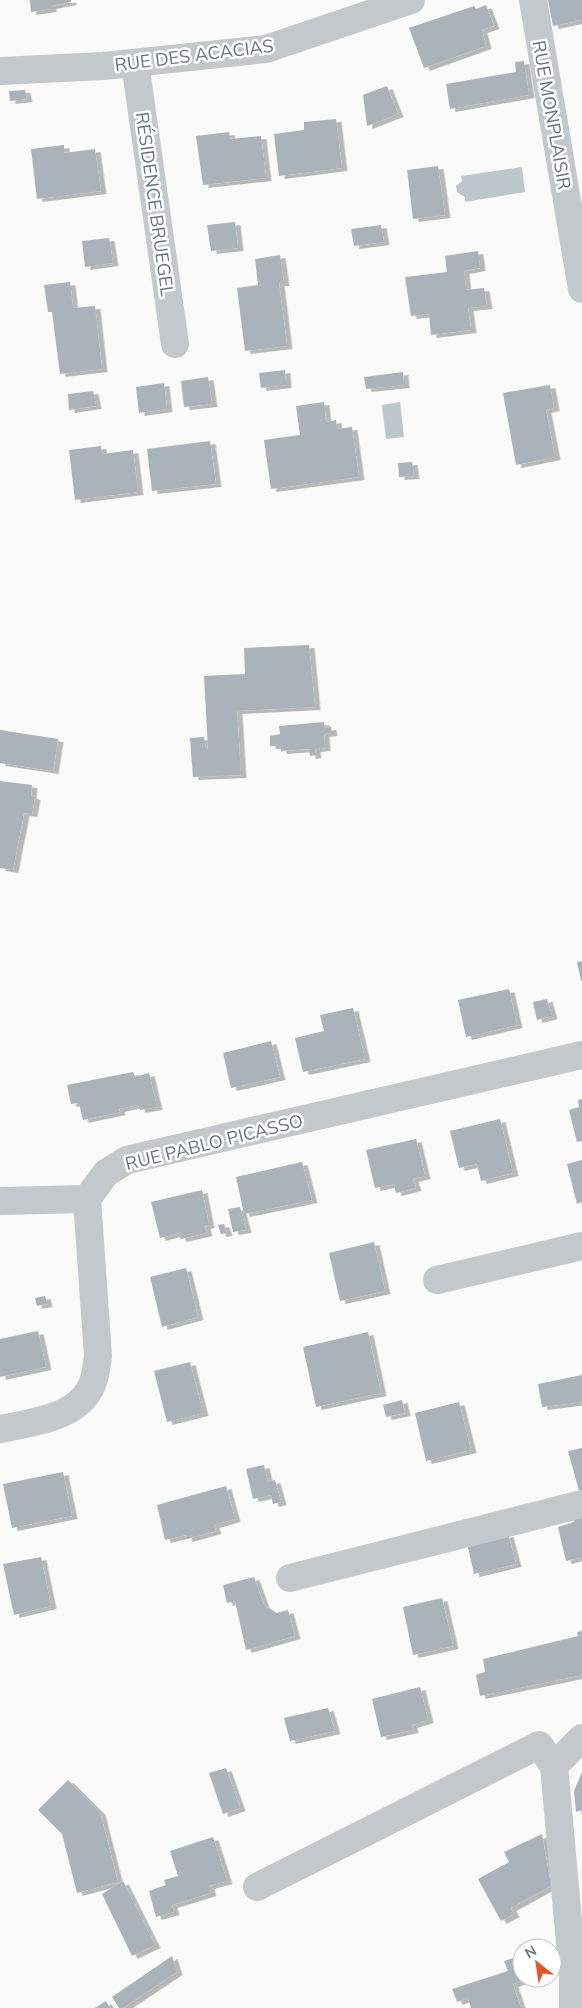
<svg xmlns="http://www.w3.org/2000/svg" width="582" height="2008" font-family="Mulish,sans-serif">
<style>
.water{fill:#bbc7cb}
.building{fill:#aab3b9;filter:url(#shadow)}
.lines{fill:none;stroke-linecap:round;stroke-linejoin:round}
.minor{stroke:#c3c8cc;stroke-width:28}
.labels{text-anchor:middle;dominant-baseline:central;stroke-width:5;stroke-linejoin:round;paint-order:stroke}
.street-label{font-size:18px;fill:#657683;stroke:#fff}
</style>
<defs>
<filter id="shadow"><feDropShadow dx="5.5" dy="3" stdDeviation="0" flood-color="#0004"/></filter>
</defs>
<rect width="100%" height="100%" fill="#fafaf8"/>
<g class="water">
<path d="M522 167 525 192 465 202V197L457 192 456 186 462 181 461 176Z"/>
<path d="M400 402 404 437 386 439 382 405Z"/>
</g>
<g class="building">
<path d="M30 0H71V2L51 6V9L31 12Z"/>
<path d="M548 0H582V20L553 26Z"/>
<path d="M486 5 494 26 482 30 486 46 424 68 409 28 474 6 476 9Z"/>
<path d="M524 61 529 95 450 109 446 84 516 72 515 62Z"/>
<path d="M387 86 398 114 367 126 363 95Z"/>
<path d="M25 90 27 99 10 101 9 91Z"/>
<path d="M336 119 342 168 279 176 274 134 304 130V122Z"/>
<path d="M229 132 230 139 261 136 266 178 203 185 196 136Z"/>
<path d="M64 145V153L95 149 101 191 37 199 31 149Z"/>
<path d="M438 166 445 215 413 219 407 170Z"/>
<path d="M235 222 238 248 211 251 207 225Z"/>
<path d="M381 225 384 242 354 246 351 229Z"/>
<path d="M109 238 113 263 85 267 82 241Z"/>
<path d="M478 251 480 268 464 271 466 290 484 288 487 306 468 308 471 330 431 335 429 314 411 316 405 277 447 272 445 256Z"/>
<path d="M280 255 284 283H279L287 346 245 351 237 288 258 285 255 259Z"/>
<path d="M70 282 73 308 95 306 102 369 60 374 52 312H48L44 285Z"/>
<path d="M285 370 286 385 261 388 259 373Z"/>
<path d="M403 372 404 385 366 389 364 377Z"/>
<path d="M208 377 212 404 184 407 181 381Z"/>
<path d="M164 383 167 409 139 413 136 387Z"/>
<path d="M550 385 554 408 546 410 555 457 516 465 503 393Z"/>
<path d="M93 391 96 406 69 410 68 394Z"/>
<path d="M324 402 326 422 336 420 337 429 352 427 359 477 271 489 264 440 300 435 296 406Z"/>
<path d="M210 441 216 484 152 491 147 449Z"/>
<path d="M101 446 102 454 133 450 138 492 75 500 69 450Z"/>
<path d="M412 462 414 476 399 477 398 463Z"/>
<path d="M309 645 315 707 237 711 241 775 193 777 190 738 204 737 206 749H208L204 676 245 674 244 648Z"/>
<path d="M324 722V728L331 727 332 733 324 734 325 748 315 749 316 755 310 756 309 749 281 751V746H270V736L280 734 279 726Z"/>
<path d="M0 730 58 739 53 771 0 763Z"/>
<path d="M0 781 32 785 31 796 35 797 32 814 24 813 13 870 0 868Z"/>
<path d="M582 961V981H581L577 962Z"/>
<path d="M509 989 517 1025 466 1037 458 1000Z"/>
<path d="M547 999 552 1016 537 1020 533 1002Z"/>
<path d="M353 1008 365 1059 303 1072 295 1038 324 1031 320 1015Z"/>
<path d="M271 1041 280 1077 231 1088 223 1053Z"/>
<path d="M133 1072 135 1077 149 1073 157 1107 140 1110 138 1105 119 1109 120 1112 83 1120 79 1103 71 1104 67 1085Z"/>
<path d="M582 1099V1141L577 1142 569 1110 579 1107 578 1100Z"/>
<path d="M500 1119 513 1173 481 1181 477 1164 459 1168 450 1131Z"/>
<path d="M416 1139 425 1176 413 1179 416 1188 396 1193 394 1184 375 1188 366 1150Z"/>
<path d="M582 1160V1202L577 1204 567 1164Z"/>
<path d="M302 1162 312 1200 244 1214 236 1177Z"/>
<path d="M202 1190 209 1225 205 1226 207 1233 181 1239 179 1233 160 1238 151 1202Z"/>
<path d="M240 1207 246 1230 233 1232 228 1209Z"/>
<path d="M224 1224 227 1233 221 1234 218 1225Z"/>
<path d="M374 1242 385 1291 340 1301 329 1253Z"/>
<path d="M186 1268 198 1317 162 1327 150 1277Z"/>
<path d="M45 1296 47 1304 37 1306 35 1298Z"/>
<path d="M38 1331 46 1367 0 1377V1339Z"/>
<path d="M368 1332 381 1393 316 1407 303 1347Z"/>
<path d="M190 1362 203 1413 167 1422 154 1371Z"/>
<path d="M582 1375V1402L542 1407 538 1384Z"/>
<path d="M402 1400 405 1413 386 1417 383 1405Z"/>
<path d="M459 1402 471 1450 426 1461 415 1413Z"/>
<path d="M582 1448V1498H581L568 1451Z"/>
<path d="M264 1465 268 1482 275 1480 281 1502 273 1504 271 1495 253 1499 246 1469Z"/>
<path d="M63 1472 72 1516 12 1528 3 1484Z"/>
<path d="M226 1486 235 1519 214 1525 216 1531 187 1539 186 1535 165 1540 157 1505Z"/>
<path d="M582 1515V1557L566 1561 558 1527 574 1522 573 1517Z"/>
<path d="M508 1534 516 1564 474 1574 467 1543Z"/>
<path d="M41 1557 51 1606 14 1615 3 1564Z"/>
<path d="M254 1577 264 1605 276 1613 288 1610 295 1636 246 1650 235 1601 227 1603 223 1585Z"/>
<path d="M442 1598 453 1646 413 1655 403 1607Z"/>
<path d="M582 1631V1675L480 1696 476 1675 485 1672 483 1659 578 1636 577 1632Z"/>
<path d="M420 1687 428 1720 412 1725 413 1730 381 1737 372 1699Z"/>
<path d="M328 1708 335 1731 290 1741 284 1718Z"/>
<path d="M226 1768 240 1808 223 1814 209 1773Z"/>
<path d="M582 1772V1810L576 1812 574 1791Z"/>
<path d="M68 1780 100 1812 118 1882 77 1893 62 1834 38 1810Z"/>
<path d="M542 1834 551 1886 511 1908 514 1914 501 1921 478 1879 509 1862 504 1852Z"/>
<path d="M213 1837 227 1881 209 1886 211 1893 172 1905 174 1912 156 1917 149 1891 166 1885 164 1880 178 1876 170 1851Z"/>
<path d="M123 1881 155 1945 132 1956 102 1894Z"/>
<path d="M522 1955V1978H529L513 1984 521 2008H471L468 1998 457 2002 452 1989 508 1971 504 1961Z"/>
<path d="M172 1956 177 1972 123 2008H119L112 1997Z"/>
<path d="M106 2001 110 2008H95Z"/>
</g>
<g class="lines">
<g class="minor">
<path d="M533 0 582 289"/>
<path d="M135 63 175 344"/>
<path d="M0 71 104 66 266 49 411 0"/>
<path d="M0 1201 87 1199"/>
<path d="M437 1280 582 1246"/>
<path d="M0 1429C33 1422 83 1418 94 1379 96 1372 97 1363 98 1356L87 1199 106 1173 127 1160 582 1055"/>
<path d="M290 1578 582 1504"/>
<path d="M257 1887 539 1745 554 1766"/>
<path d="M573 2008V1976L554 1766 582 1738"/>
</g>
</g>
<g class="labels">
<g class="street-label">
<text transform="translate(194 55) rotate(-7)">RUE DES ACACIAS</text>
<text transform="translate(552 115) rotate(80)">RUE MONPLAISIR</text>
<text transform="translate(155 204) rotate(82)">RÉSIDENCE BRUEGEL</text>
<text transform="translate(214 1142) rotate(-14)">RUE PABLO PICASSO</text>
</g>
</g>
<g transform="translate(537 1963) rotate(330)"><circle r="24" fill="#ffffff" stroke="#c1c8cd"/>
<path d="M0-4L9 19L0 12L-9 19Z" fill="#e4572e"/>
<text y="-8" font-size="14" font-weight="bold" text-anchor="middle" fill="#657683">N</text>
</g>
</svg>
